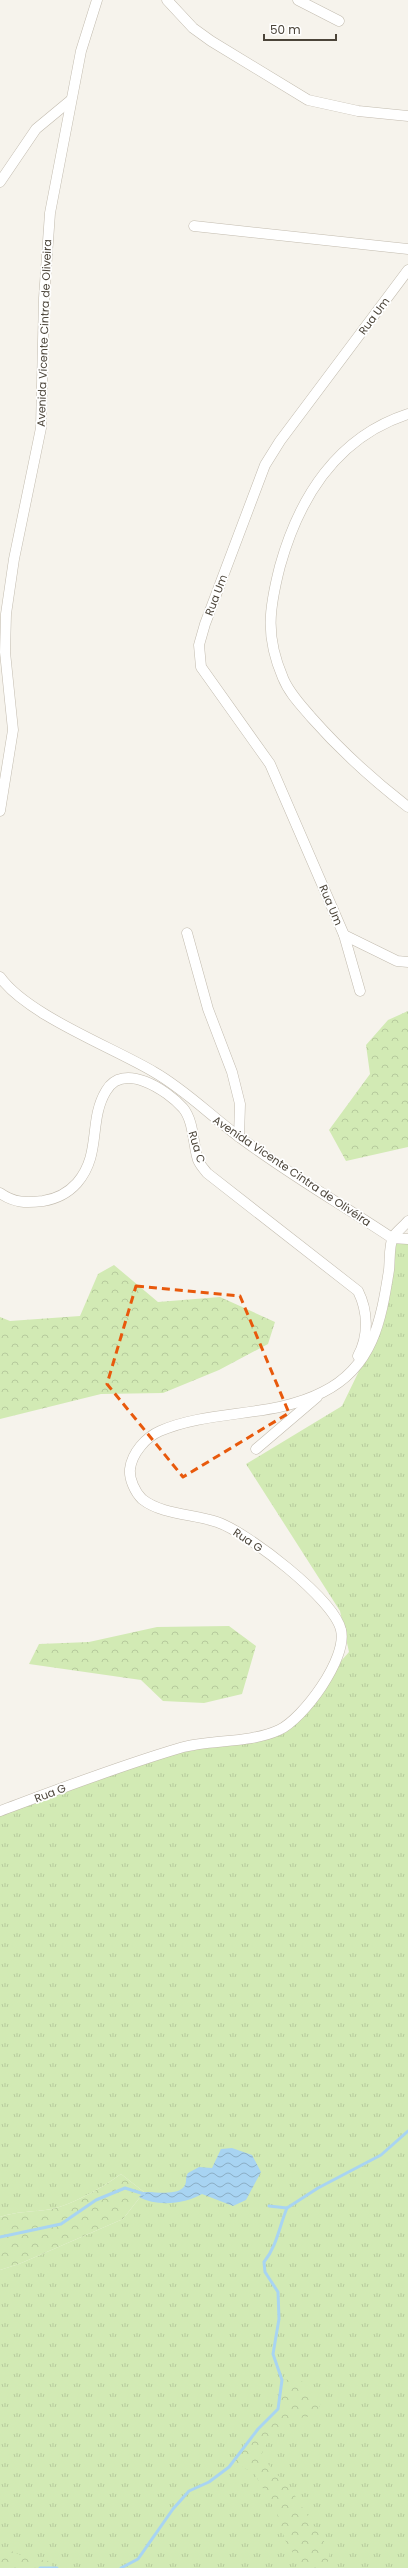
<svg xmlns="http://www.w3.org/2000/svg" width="408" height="2568" font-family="Poppins,sans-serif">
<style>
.grass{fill:url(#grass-tufts)}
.forest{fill:url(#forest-crowns)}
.water{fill:url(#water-waves)}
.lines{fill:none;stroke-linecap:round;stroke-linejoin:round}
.stream{stroke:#a8d4f2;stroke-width:3}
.street-casing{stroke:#c2bbae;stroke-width:11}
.street{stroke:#fff;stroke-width:10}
.marked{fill:none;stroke:#e8590c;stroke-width:3;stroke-dasharray:8 5;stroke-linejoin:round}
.labels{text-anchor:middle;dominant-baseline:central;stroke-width:3.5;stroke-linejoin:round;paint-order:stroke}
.street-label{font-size:11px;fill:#4b4439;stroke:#fff}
</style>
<defs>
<pattern id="grass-tufts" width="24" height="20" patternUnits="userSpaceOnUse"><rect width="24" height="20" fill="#d2eab4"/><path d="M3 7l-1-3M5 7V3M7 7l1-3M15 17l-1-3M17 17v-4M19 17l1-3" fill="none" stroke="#b6ca9c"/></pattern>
<pattern id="forest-crowns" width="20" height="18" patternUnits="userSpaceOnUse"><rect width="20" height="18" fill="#d2eab4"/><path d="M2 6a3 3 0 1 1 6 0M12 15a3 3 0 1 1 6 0" fill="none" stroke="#b6ca9c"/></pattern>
<pattern id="water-waves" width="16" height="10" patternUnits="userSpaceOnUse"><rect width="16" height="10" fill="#a8d4f2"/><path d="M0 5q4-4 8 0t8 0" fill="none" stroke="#8baec5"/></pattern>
</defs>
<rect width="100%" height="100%" fill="#f6f3ec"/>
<path class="grass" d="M392 1238 408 1239V2568H0V2270L19 2264 123 2219 144 2192 121 2174C105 2186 72 2205 52 2209 34 2212 17 2211 0 2217V1815L183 1747 281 1729 349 1652 340 1611 246 1464 342 1406 374 1340Z"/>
<g class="forest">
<path d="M408 1011V1147L346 1161 329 1130 370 1074 366 1045 388 1020Z"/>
<path d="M114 1265 158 1302 220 1297 275 1322 268 1344 219 1370 163 1393 101 1394 0 1419V1317L10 1321 80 1316 98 1274Z"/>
<path d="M229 1626 256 1646 242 1694 204 1703 163 1701 141 1680 29 1664 39 1644 89 1642 157 1627Z"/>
<path d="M121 2174 144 2192 123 2219 19 2264 0 2270V2217C17 2211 34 2212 52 2209 72 2205 105 2186 121 2174Z"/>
<path d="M300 2379 321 2404 315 2414C284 2422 273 2427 261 2456L292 2491 330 2551 327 2566 315 2568 298 2561 285 2540 276 2511 254 2473 233 2462 258 2429 278 2409 282 2380Z"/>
<path d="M0 2546 27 2558 48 2561 53 2567 0 2568Z"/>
</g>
<path class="water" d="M232 2148 252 2155 261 2172 246 2200 233 2206 202 2194C185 2204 157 2207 139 2197L144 2192C155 2191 179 2197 185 2185 187 2181 185 2177 188 2173L199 2167 212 2168 221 2149Z"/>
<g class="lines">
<g class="stream">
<path d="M269 2206 287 2208 318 2188 381 2155 408 2131"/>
<path d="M0 2237 61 2224 96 2200 125 2188 144 2194"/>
<path d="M40 2568H57"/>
<path d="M121 2568 138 2559 173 2509 189 2491 209 2482 229 2467 258 2429 278 2409 282 2380 273 2354 279 2319 278 2292 265 2272 264 2262C277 2246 279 2227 287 2208"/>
</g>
<defs>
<g id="street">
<path d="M167 0 193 28 211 41 308 100 358 111 408 116"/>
<path d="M298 0 339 21"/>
<path d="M0 182 36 129 71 100"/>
<path d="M194 226 408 249"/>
<path d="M408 414C337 437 299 498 280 566 269 609 265 636 283 678 289 693 301 705 311 717 341 751 373 780 408 807"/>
<path d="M0 811 13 730 5 652 6 614 14 559 41 428 44 298 50 213 81 51 97 0"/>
<path d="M187 933 208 1009 232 1072 240 1104 239 1137"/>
<path d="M344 935 397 961 408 962"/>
<path d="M0 977C27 1015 112 1047 154 1072 184 1089 210 1115 238 1136 287 1173 341 1204 392 1238L408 1239"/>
<path d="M360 991 344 935 270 764 201 667 199 645 205 624 265 465 280 441 408 270"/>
<path d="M0 1193C14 1203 26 1203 43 1201 56 1199 68 1193 77 1183 102 1154 88 1121 106 1091 123 1061 167 1090 183 1108 194 1121 193 1145 198 1160 200 1165 204 1169 207 1173L358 1291C368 1311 369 1336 358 1356"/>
<path d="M256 1449 317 1397"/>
<path d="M0 1811C59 1789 119 1766 180 1748 211 1739 248 1744 279 1730 303 1719 348 1658 341 1630 334 1599 247 1532 217 1522 194 1514 162 1515 142 1499 135 1492 129 1479 130 1469 132 1453 146 1437 160 1431 211 1409 273 1418 323 1392 373 1367 381 1321 389 1270 390 1261 389 1245 393 1237 396 1232 404 1226 408 1221"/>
</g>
</defs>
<use href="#street" class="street-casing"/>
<use href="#street" class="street"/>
</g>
<path class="marked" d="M136 1286 240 1296 289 1413 183 1477 107 1384Z"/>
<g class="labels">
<g class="street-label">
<text transform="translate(374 316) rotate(-53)">Rua Um</text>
<text transform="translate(44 333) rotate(-88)">Avenida Vicente Cintra de Oliveira</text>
<text transform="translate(216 595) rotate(-69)">Rua Um</text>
<text transform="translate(331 905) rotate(67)">Rua Um</text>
<text transform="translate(197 1147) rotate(73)">Rua C</text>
<text transform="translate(292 1171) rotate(34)">Avenida Vicente Cintra de Olivéira</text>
<text transform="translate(248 1540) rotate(34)">Rua G</text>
<text transform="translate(50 1793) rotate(-21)">Rua G</text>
</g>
</g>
<path d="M264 34v6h72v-6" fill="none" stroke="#4b4439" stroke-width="2"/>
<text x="270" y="34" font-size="12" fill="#4b4439" stroke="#ffffff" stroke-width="3" paint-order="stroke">50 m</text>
</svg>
